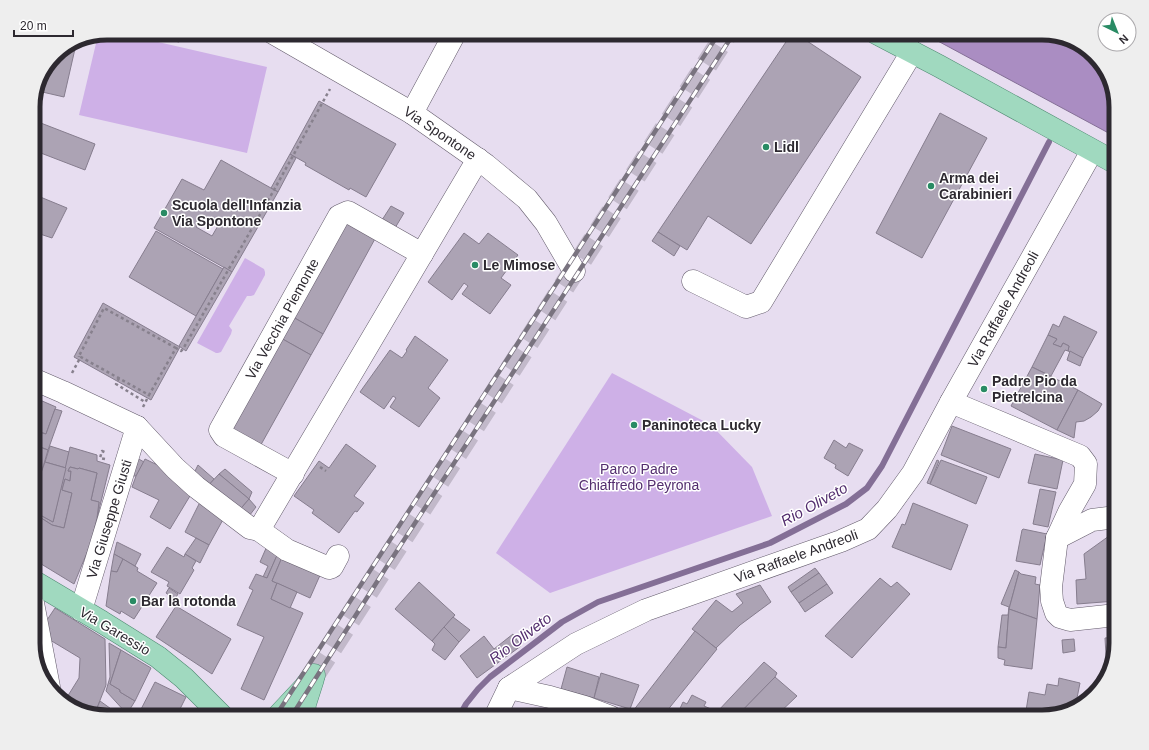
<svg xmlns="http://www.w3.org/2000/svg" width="1149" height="750" font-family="Arial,sans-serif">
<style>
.green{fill:#ceb0e7}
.water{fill:#aa8dc2;stroke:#846f96}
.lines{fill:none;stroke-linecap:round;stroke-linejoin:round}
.stream{stroke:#846f96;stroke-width:6}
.building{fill:#aca3b4;stroke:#867d8e;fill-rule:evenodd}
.major-tunnel{stroke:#c2b9ca;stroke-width:22;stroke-dasharray:22 11;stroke-linecap:butt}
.minor-casing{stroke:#635b6b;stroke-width:23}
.major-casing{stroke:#4f8a72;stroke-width:23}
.path{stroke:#87808d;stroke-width:2.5;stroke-dasharray:3 3;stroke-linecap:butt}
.minor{stroke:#fff;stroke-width:22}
.major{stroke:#a0d9bf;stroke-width:22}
.rail-casing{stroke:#79737f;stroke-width:4.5}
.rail{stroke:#fff;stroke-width:3;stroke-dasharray:9;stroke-linecap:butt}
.poi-dot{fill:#298b64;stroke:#fff;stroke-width:1.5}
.labels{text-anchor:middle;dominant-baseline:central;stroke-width:3;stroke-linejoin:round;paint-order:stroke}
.street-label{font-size:14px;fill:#2d2930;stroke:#fff}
.poi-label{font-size:14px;font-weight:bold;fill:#2d2930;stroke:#fff;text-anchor:start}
.park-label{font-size:14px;fill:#532d6e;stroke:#fff}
.water-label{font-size:15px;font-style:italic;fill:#522c6d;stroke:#fff}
.rim{fill:none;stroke:#2d2930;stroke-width:5}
</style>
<rect width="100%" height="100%" fill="#e7ddf0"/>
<g class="green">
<path d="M107 33H119L267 67 247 153 79 115 98 35Z"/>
<path d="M245 258 264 269 265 272V275L254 295 251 296H247L229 326 232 330 231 334 221 352 218 353H216L197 343Z"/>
<path d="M612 373 711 425 752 467 772 516 550 593 496 553Z"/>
</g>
<path class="water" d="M923 33H1042L1083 45 1106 70 1116 107V137Z"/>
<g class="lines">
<path class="stream" d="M459 717 466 704 478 689 490 677 562 622 598 602 770 543 846 504 867 488 882 466 1049 142"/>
</g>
<g class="building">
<path d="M139 33H195L194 35H192V37L181 35 179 42Z"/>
<path d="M792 33H795L861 77 751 244 708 216 687 250 658 232Z"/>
<path d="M77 40 64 97 38 91 55 55Z"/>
<path d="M319 101 396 144 366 197 350 188 349 190 305 165 306 163 290 154Z"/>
<path d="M940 113 987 138 922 258 876 233Z"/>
<path d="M33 120 95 144 85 170 33 150Z"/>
<path d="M290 154 296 158 278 192 271 188Z"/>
<path d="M221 160 278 192 232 272 154 228 182 179 204 190ZM203 215 219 224 212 236 196 227Z"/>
<path d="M33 194 67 208 52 238 40 234 39 237 33 235Z"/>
<path d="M391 206 404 213 395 228 382 220Z"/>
<path d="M344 220 376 237 323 334 291 316Z"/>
<path d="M156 231 223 269 196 316 129 277Z"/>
<path d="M658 232 680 246 674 256 652 241Z"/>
<path d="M464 233 479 244 488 233 518 255 501 278 511 285 490 314 462 294 468 286 464 283 452 300 428 282Z"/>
<path d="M33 267 38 269 33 279Z"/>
<path d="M224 267 232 272 186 351 179 346Z"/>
<path d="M103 303 180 347 151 400 74 357Z"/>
<path d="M291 316 323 334 311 355 279 337Z"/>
<path d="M1064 316 1097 332 1083 358 1068 351 1069 346 1063 343 1061 347 1053 344 1057 339 1048 335 1053 324 1059 327Z"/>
<path d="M1048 335 1057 339 1053 344 1061 347 1063 343 1069 346 1068 351 1065 350 1051 376 1032 367Z"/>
<path d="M415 336 448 360 428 388 440 398 419 427 390 407 396 398 393 396 384 409 360 392 390 350 402 358 407 351 406 350Z"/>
<path d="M279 337 311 355 258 450 227 432Z"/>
<path d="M1070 351 1083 358 1080 366 1067 360Z"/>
<path d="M1032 367 1078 390 1057 430 1011 406Z"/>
<path d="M1078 390 1102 404 1098 411 1091 417 1084 421 1076 422 1074 438 1057 430Z"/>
<path d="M33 397 56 407 55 409 46 434 33 429Z"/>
<path d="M55 409 62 411 48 450 41 447H38L42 433 46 434Z"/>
<path d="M952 426 1011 449 999 478 941 455Z"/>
<path d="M834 440 846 448 849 443 863 450 848 476 835 468 836 465 824 458Z"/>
<path d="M346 444 376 466 354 496 364 503 357 512 355 511 339 533 312 513 314 510 294 496 319 461 329 468Z"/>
<path d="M33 445 48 450 41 474 37 473 36 474 33 473Z"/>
<path d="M50 446 69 452 66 468 45 462Z"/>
<path d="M70 447 97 455V461L110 465 97 518 99 502 91 500 97 473 79 468 78 469 70 467 68 471H71L70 481 65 479 62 490 72 493 64 528 52 525 38 516 33 526V511L53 522Z"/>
<path d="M1035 454 1063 460 1057 489 1028 483Z"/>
<path d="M137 458 144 462 136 476H133Z"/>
<path d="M145 459 168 470 193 491 170 529 150 517 159 500 132 487 136 476Z"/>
<path d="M937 460 939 461 930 484 927 483Z"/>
<path d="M941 460 987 477 976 504 930 484Z"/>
<path d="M45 462 66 468 53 522 33 511V495Z"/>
<path d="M198 465 214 479 206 488 193 475Z"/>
<path d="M70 467 78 469 79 468 97 473 91 500 99 502 97 518 91 543 74 584 33 559V526L38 516 52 525 64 528 72 493 62 490 65 479 70 481 71 471H68Z"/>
<path d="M225 469 252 492 249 499 219 474Z"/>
<path d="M33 473 36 474 37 473 41 474 33 495Z"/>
<path d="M219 474 249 499 237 513 206 488Z"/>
<path d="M1040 489 1056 492 1048 527 1033 524Z"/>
<path d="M249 499 256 507 246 520 237 513Z"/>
<path d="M200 502 225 516 209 545 185 532Z"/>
<path d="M913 503 968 525 951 570 892 547 902 524 905 525Z"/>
<path d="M1023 529 1047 534 1040 565 1016 561 1022 530Z"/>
<path d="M1116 535V601L1077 604 1076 580 1086 579 1084 554 1109 536Z"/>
<path d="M196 538 209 545 200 563 185 554Z"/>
<path d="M117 542 141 554 135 566 114 554Z"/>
<path d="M267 546 279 551 267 578 263 577 268 566 260 562Z"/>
<path d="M167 547 184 557 185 554 196 561 192 568 194 570 180 594 167 586 169 582 151 572Z"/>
<path d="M278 553 283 555 272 581 277 583 271 599 303 613 264 700 241 689 264 637 237 625 253 590 249 588 256 574 267 578Z"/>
<path d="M114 554 123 559 117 572 111 571Z"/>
<path d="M283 555 321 573 310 598 272 581Z"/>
<path d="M123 559 138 568 137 571 157 583 134 619 121 611 120 614 106 606 111 571 117 572Z"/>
<path d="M815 568 819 573 791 592 788 587Z"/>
<path d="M1015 570 1019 572 1009 609 1006 648 998 647 1002 615H1008L1009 607 1001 604Z"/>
<path d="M1019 572 1021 574 1036 577 1035 584 1040 585 1037 619 1009 609Z"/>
<path d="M819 573 827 584 799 603 791 592Z"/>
<path d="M880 578 891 587 897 582 910 594 852 658 825 636Z"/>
<path d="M419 582 455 615 432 641 395 609Z"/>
<path d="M277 583 297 592 290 608 271 599Z"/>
<path d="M827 584 833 593 805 612 799 603Z"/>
<path d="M760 585 771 602 740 625 716 648 692 629 716 600 732 612 743 603 736 594Z"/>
<path d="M169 588 178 594 175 599 166 593Z"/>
<path d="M176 606 231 639 212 674 156 637Z"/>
<path d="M55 608 105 639 106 685 95 713 70 706 64 702 79 678 80 658 50 640 47 620Z"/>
<path d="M1009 609 1037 619 1032 669 1004 665 1005 660 998 658V647L1006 648Z"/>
<path d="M453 617 470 630 459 642 444 627Z"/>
<path d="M444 627 459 642 445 660 432 650 435 644 432 641Z"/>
<path d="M695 631 717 649 662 717H640L633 711Z"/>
<path d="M513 634 521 646 477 678 460 656 484 636 494 649Z"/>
<path d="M1116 637V643L1107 673 1105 638Z"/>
<path d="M1074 639 1075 651 1063 653 1062 640Z"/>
<path d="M109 643 121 650 110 684 120 690V692L135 701 127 714 106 691 110 677Z"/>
<path d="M121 650 151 668 135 701 120 692V690L110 684Z"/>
<path d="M764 662 777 673 775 677 736 717H728L717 712Z"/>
<path d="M567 667 599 677 594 698 561 689Z"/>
<path d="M601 673 639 685 630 709 594 698Z"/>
<path d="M775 677 797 696 775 717H765L751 711 748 717H736Z"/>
<path d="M1059 678 1080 683 1075 708 1042 717H1025L1029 692 1045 695 1047 684 1058 686Z"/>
<path d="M155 682 186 697 176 717H137Z"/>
<path d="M692 695 706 702 704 706 725 715 724 717H676L683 702 687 704Z"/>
<path d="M100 701 114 711 110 717 95 713Z"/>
<path d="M114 711 122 717H110Z"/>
<path d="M751 711 765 717H748Z"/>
</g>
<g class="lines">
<path class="major-tunnel" d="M314 675 727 33"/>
<defs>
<g id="minor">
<path d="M273 33 412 113 486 165 527 199 546 223 574 271"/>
<path d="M412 113 455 33"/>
<path d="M693 281 746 307 761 302 912 52"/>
<path d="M33 379 63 392 137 427 175 468 196 487 250 528 259 530 287 550 329 568 332 567 338 556"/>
<path d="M951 402 1080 456 1086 464 1085 484 1069 512 1057 538 1051 587 1052 601 1056 613 1060 617 1070 620 1116 615"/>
<path d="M293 474 224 436 220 430 339 216 348 212 422 254"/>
<path d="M259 530 478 159"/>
<path d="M1057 538 1092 520 1116 517"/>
<path d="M33 603 49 687"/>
<path d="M81 610 137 427"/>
<path d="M509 688 550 697 585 707 611 717"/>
<path d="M495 717 509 688 576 644 646 610 841 541 868 529 887 509 913 473 951 402 1092 151"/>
</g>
<g id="major">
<path d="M876 33 939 66 1116 163"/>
<path d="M33 581 102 622 158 657 184 678 223 717"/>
<path d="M277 717 305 687 314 675"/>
<path d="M304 717 305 704 313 679"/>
</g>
</defs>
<use href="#minor" class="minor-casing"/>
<use href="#major" class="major-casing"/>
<g class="path">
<path d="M801 37 803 33"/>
<path d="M176 348 104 308 79 356 149 395 176 348 181 351 183 349 274 190 330 89"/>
<path d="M72 373 79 360V356"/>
<path d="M119 378 116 384 145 402"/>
<path d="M143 407 149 395"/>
<path d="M105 459 100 458 102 451 107 453"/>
<path d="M320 467 326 471"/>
<path d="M33 555 43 561"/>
</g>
<use href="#minor" class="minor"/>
<use href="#major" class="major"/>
<defs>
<g id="rail">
<path d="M275 717 719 33"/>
<path d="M291 717 389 563 734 33"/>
</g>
</defs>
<use href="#rail" class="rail-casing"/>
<use href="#rail" class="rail"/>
</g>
<g class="poi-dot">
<circle cx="766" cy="147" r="4"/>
<circle cx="931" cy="186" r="4"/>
<circle cx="164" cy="213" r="4"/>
<circle cx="475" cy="265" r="4"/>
<circle cx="984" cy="389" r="4"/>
<circle cx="634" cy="425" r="4"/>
<circle cx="133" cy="601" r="4"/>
</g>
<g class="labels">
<g class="street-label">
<text transform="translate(440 133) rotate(34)">Via Spontone</text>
<text transform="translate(1003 309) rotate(-61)">Via Raffaele Andreoli</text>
<text transform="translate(282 319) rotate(-61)">Via Vecchia Piemonte</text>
<text transform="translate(109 519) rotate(-73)">Via Giuseppe Giusti</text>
<text transform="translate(796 556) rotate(-20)">Via Raffaele Andreoli</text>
<text transform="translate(115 631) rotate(31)">Via Garessio</text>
</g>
<g class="poi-label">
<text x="774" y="147">Lidl</text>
<text x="939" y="178">Arma dei<tspan x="939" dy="16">Carabinieri</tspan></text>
<text x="172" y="205">Scuola dell'Infanzia<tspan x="172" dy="16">Via Spontone</tspan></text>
<text x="483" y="265">Le Mimose</text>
<text x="992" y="381">Padre Pio da<tspan x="992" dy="16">Pietrelcina</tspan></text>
<text x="642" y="425">Paninoteca Lucky</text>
<text x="141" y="601">Bar la rotonda</text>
</g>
<g class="park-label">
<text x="639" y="469">Parco Padre<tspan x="639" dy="16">Chiaffredo Peyrona</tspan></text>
</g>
<g class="water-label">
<text transform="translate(814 504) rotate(-29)">Rio Oliveto</text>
<text transform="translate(520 638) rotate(-37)">Rio Oliveto</text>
</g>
</g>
<path d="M0 0H1149V750H0ZM107 40H1042A67 67 0 0 1 1109 107V643A67 67 0 0 1 1042 710H107A67 67 0 0 1 40 643V107A67 67 0 0 1 107 40Z" fill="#eee" fill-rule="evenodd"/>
<path class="rim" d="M107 40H1042A67 67 0 0 1 1109 107V643A67 67 0 0 1 1042 710H107A67 67 0 0 1 40 643V107A67 67 0 0 1 107 40Z"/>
<g transform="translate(1117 32) rotate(137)"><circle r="19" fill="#ffffff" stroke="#aba9ac"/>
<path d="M0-3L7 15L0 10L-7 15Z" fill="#298b64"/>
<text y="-6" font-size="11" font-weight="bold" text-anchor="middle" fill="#2d2930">N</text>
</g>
<path d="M14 30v6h59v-6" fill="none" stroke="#2d2930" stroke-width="2"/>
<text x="20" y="30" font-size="12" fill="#2d2930" stroke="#ffffff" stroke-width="3" paint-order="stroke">20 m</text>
</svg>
